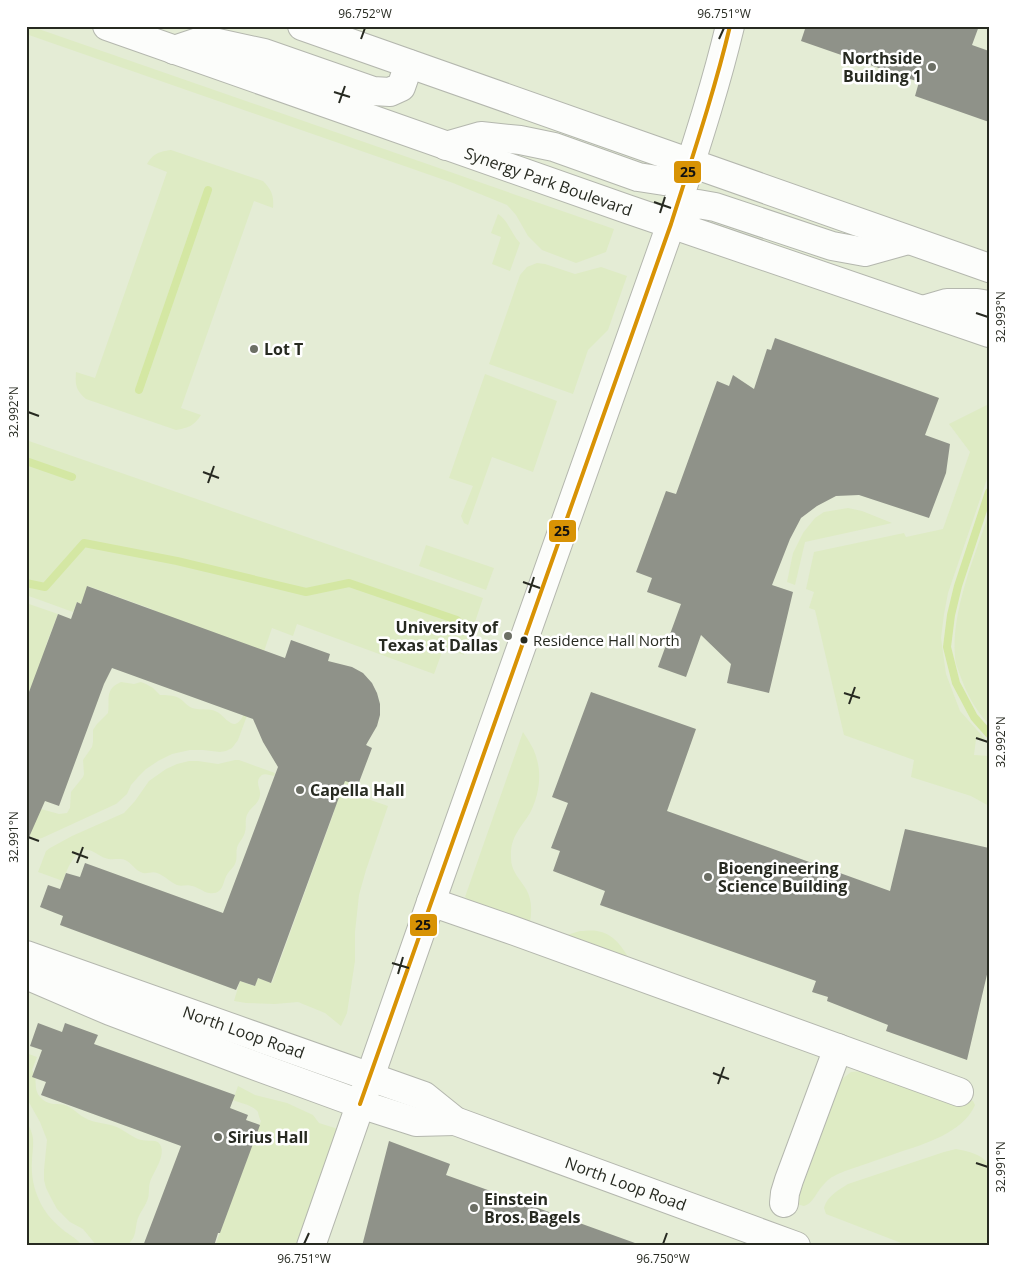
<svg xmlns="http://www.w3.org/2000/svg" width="1015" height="1272" font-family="'Open Sans',sans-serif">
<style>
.built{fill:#e4ecd5}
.green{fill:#deebc4}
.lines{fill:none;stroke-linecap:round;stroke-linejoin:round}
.stream{stroke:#d4e7a3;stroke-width:8}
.building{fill:#8f9289}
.minor-casing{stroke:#b4b7ae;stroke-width:30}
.minor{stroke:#fcfdfb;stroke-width:28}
.bus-1-casing{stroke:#fff;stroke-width:8}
.bus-1{stroke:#d89305;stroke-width:4}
.ticks{fill:none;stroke:#272a21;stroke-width:2}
.poi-dot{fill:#6c6f65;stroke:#fff;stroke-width:2}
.bus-dot{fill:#272a21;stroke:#fff;stroke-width:2}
.labels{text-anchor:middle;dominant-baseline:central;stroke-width:5;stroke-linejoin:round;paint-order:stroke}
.bus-label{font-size:15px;fill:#272a21;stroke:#fff;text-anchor:start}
.poi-label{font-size:16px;font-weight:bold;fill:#272a21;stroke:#fff;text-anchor:start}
.street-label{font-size:16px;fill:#272a21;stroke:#fff}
.line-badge{stroke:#fff;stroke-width:2}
.pale-badge-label{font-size:14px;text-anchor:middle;font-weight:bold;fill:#111}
.neatline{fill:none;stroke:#272a21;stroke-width:2}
.ticks-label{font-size:12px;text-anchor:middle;fill:#272a21}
</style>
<rect width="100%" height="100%" fill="#ebefe3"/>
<rect class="built" x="26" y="26" width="963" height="1220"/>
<g class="green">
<path d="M26 26H30L614 229 606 252 576 263 542 250 528 236 516 215 507 205 453 183 26 34Z"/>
<path d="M171 150 263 181C272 190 274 196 273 208L254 201 181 408 201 415C194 426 188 428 176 430L86 399C76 390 75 386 76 372L95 378 167 172 147 164C154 153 158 152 171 150Z"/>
<path d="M498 214C509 221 511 234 520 243L510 271 492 264 501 237 491 233Z"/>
<path d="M537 263 545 264 575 274 601 267 627 276 608 330 588 350 573 394 489 364 520 275 527 267Z"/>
<path d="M485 374 557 401 533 472 492 457 468 525 464 523 461 516 473 486 449 478Z"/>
<path d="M989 404V473L948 593 944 614 941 638 946 674 960 711 985 739H976L974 755 989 756V806L971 796 911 777 914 760 844 735 815 610 809 608 814 592 806 589 814 552 904 533 906 537 943 529 970 452 949 424Z"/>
<path d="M26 440 483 598 464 655 444 647 434 674 297 624 293 636 272 628 261 660 149 608 88 586 81 604 77 602 73 612 26 595Z"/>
<path d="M848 508 862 511 892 523 805 542 795 585 787 582 793 553 803 533 815 518 824 512Z"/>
<path d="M989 513V724C975 710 967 694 960 675 958 669 955 663 955 657 951 611 975 556 989 513Z"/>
<path d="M426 545 494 568 486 590 419 566Z"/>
<path d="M26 603 58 614 46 645 63 651 26 700Z"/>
<path d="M121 682 134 684 141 682 146 684 153 688 160 695C166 695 173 695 179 698 184 701 187 706 192 708 201 711 210 707 219 713 223 716 229 724 235 724 240 723 243 716 245 712L248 713 238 740 232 748 226 751 220 752 203 750H190L172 754 158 761 146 769 138 777 131 785 127 794 116 804 42 838 37 839 26 835 41 809 59 814 67 813 70 808 71 792 83 777 84 774 83 760 92 747 93 742V730L97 724 108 713C110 700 104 689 121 682Z"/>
<path d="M523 732C529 741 535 750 537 760 542 777 538 798 530 813 520 829 510 837 511 858 511 871 519 878 526 889 532 899 532 911 530 922L469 900 465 897Z"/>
<path d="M235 760H239L275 773 274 776C269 775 263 772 260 777 255 783 261 789 260 795 259 804 251 807 248 813 244 819 247 826 245 832 244 837 240 841 238 845 235 851 238 858 235 864 234 867 230 870 228 873 222 881 225 895 209 893 203 892 198 887 192 886 186 884 182 887 177 885 170 882 165 876 157 873 152 871 148 874 143 873 136 871 133 865 127 861 121 857 112 861 105 858 99 856 91 848 84 850 73 854 66 871 63 881L38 872 46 851 50 848 72 836 124 813 135 801 149 781 166 769 177 764 189 761H198L218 764Z"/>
<path d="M337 777 358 785 356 795 388 806 366 870 359 895 355 932V961L347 1013 341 1026 325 1013 298 1002 275 1004 246 1003 234 1001 240 981 254 986 258 978 272 983 334 812Z"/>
<path d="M580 931C585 931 592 930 597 931 612 933 621 945 628 957L567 935Z"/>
<path d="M26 1053 37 1057 32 1070C39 1079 32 1089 41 1098 51 1108 60 1101 69 1107 75 1110 79 1115 85 1118 94 1123 105 1123 114 1126 123 1129 129 1135 138 1139 144 1142 155 1139 159 1143 168 1154 153 1172 150 1182 148 1189 150 1195 147 1201 145 1207 140 1212 138 1218 136 1223 136 1232 134 1236 133 1240 129 1242 128 1246H97L83 1229 70 1222 57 1209 50 1196 46 1188 44 1180V1170L47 1140 40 1122 26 1097Z"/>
<path d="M863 1071 958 1096 973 1101 975 1105C963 1133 924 1144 897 1153 880 1159 863 1165 845 1171 838 1174 830 1177 825 1183 817 1190 814 1203 804 1206L796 1204 841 1080 851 1072Z"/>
<path d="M238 1086 255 1095 287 1103 313 1115 319 1123 338 1129 296 1246H215L261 1121C260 1120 258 1113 258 1112 253 1105 240 1103 233 1100Z"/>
<path d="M26 1121C36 1137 33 1143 32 1161 31 1172 33 1185 37 1195 42 1209 51 1220 62 1229 69 1235 77 1238 82 1246H26Z"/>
<path d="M956 1149C970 1152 980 1153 989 1165V1246H909L826 1214 824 1208C827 1196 839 1190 848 1184L944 1152Z"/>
</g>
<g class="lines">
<g class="stream">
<path d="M139 390 208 190"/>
<path d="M26 461 72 477"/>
<path d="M989 492 958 586 951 615 947 647 956 683 974 717 989 734"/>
<path d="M26 583 45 587 84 543 177 561 306 592 349 583 457 620"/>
</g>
</g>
<g class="building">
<path d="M806 26H979L972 45 989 51V122L915 96 919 82 801 41Z"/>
<path d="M775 338 939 398 925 435 950 444 946 473 929 518 859 495 836 496 817 506 801 518 790 539 772 585 793 592 769 693 727 683 731 664 701 635 686 677 658 667 681 604 647 592 652 578 636 572 666 491 676 494 717 381 729 386 733 375 754 389 767 349 771 350Z"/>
<path d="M87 586 285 658 291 640 330 654 328 661 352 667 363 673 372 683 377 693 380 704V715L377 726 366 745 372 748 358 785 345 781 271 983 258 978 255 986 240 981 236 990 60 925 63 916 40 907 48 885 60 889 66 873 80 877 85 863 223 913 278 767 263 742 253 719 112 668 104 684 59 806 45 801 26 844V700L58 614 71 619 77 602 81 604Z"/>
<path d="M591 692 696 729 667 811 890 891 905 829 989 848V966L967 1060 886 1031 888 1025 827 1001 828 997 812 992 816 981 600 905 605 891 553 871 560 851 551 848 568 803 552 797Z"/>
<path d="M38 1023 62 1032 65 1023 98 1035 94 1044 235 1095 230 1108 248 1115 246 1120 260 1125 220 1233H218L214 1246H143L181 1146 41 1095 46 1082 32 1077 42 1050 30 1046Z"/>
<path d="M389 1141 450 1164 446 1175 635 1243V1246H362Z"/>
</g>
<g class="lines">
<defs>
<g id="minor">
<path id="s1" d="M107 26 627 209 989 333"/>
<path d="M302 26 989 268"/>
<path d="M174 50 204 40 264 53 373 91 390 92 401 87 409 64"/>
<path d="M446 146 481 136 520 140 554 147 638 177 664 181 680 173 691 163"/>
<path d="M671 224 682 212 698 204 715 207 832 246 865 252 908 240"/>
<path d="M923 310 947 303H977L989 305"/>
<path d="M431 902 509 929 959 1092"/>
<path id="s2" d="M26 955 424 1096 455 1121 796 1246"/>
<path d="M26 975 110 1011 245 1062 360 1104 416 1122 455 1121"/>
<path d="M784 1203 785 1193 789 1180 838 1048"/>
<path d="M311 1246 431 902 671 224C692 158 714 93 730 26"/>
</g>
</defs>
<use href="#minor" class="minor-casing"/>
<use href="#minor" class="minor"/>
<defs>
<path id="bus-1" d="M360 1104 671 224C692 158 714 93 730 26"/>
</defs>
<use href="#bus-1" class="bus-1-casing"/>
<use href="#bus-1" class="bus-1"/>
</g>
<path class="ticks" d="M361 39 365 28M719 39 724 28M334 92 350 97M339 103 345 86M654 202 671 208M660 213 665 197M976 313 988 317M28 412 39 416M203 472 219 478M208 483 214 466M523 582 540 588M529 593 534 577M844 693 860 698M849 704 855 687M976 738 988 742M28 837 39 841M72 852 88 858M77 863 83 847M392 963 409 968M398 974 403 957M713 1073 729 1079M718 1084 724 1067M976 1163 988 1167M304 1244 309 1233M663 1244 667 1233"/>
<g class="poi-dot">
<circle cx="932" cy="67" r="5"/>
<circle cx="254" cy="349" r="5"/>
<circle cx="508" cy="636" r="5"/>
<circle cx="300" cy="790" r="5"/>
<circle cx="708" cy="877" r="5"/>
<circle cx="218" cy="1137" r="5"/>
<circle cx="474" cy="1208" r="5"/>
</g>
<circle class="bus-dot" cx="524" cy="640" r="4.5"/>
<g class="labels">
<g class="bus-label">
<text x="533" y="640">Residence Hall North</text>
</g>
<g class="poi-label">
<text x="922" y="58" text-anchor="end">Northside<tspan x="922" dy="18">Building 1</tspan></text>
<text x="264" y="349">Lot T</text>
<text x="498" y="627" text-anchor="end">University of<tspan x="498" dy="18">Texas at Dallas</tspan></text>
<text x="310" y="790">Capella Hall</text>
<text x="718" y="868">Bioengineering<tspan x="718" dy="18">Science Building</tspan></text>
<text x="228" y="1137">Sirius Hall</text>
<text x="484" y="1199">Einstein<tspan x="484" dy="18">Bros. Bagels</tspan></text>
</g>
<g class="street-label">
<text stroke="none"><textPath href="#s1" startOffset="468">Synergy Park Boulevard</textPath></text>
<text stroke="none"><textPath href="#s2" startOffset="231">North Loop Road</textPath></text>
<text stroke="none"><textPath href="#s2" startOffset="644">North Loop Road</textPath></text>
</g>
</g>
<g class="line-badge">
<rect x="673" y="160" width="29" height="24" rx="5" fill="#d89305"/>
<rect x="548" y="519" width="29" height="24" rx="5" fill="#d89305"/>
<rect x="409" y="913" width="29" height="24" rx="5" fill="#d89305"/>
</g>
<g class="pale-badge-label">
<text x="688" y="177">25</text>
<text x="562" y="536">25</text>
<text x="423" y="930">25</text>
</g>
<rect width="1015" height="1272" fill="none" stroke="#ffffff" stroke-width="55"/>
<rect x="28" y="28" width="960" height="1216" class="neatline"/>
<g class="ticks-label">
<text x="365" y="18">96.752°W</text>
<text x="724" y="18">96.751°W</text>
<text transform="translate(1001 317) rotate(-90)" y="4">32.993°N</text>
<text transform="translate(14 412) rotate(-90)" y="4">32.992°N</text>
<text transform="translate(1001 742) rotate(-90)" y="4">32.992°N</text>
<text transform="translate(14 837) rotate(-90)" y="4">32.991°N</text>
<text transform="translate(1001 1167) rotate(-90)" y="4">32.991°N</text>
<text x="304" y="1263">96.751°W</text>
<text x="663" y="1263">96.750°W</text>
</g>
</svg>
